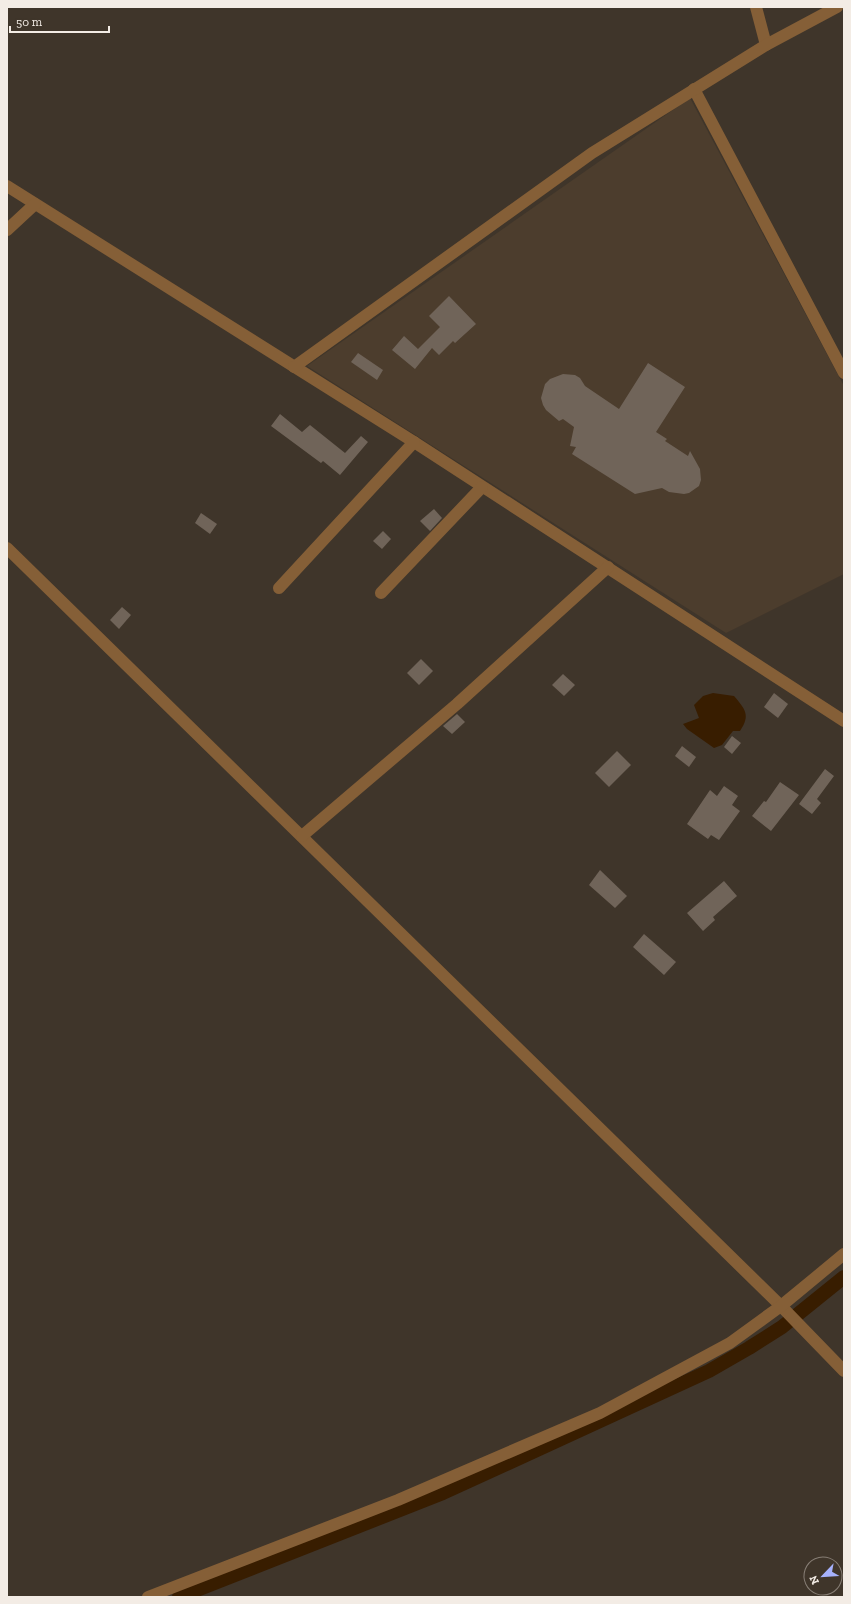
<svg xmlns="http://www.w3.org/2000/svg" width="851" height="1604" font-family="'Zilla Slab',serif">
<style>
.built{fill:#4c3d2d}
.water{fill:#381d00}
.lines{fill:none;stroke-linecap:round;stroke-linejoin:round}
.canal{stroke:#381d00;stroke-width:14}
.building{fill:#706459}
.minor{stroke:#855f37;stroke-width:12}
</style>
<rect width="100%" height="100%" fill="#3f352a"/>
<path class="built" d="M690 98 844 386V574L726 633 307 366Z"/>
<path class="water" d="M713 693 734 696C745 709 751 715 740 731H733L722 745 714 748 687 729 683 724 699 718 694 705 703 696Z"/>
<g class="lines">
<path class="canal" d="M179 1597 443 1493 709 1371 749 1348 782 1327 844 1277"/>
</g>
<g class="building">
<path d="M449 296 476 324 455 343 453 341 439 355 432 348 415 369 392 350 404 336 418 349 440 327 429 316Z"/>
<path d="M358 353 383 370 377 380 351 362Z"/>
<path d="M648 363 685 387 656 432 667 439 665 441 688 456 690 451 700 469 701 480 699 486 689 493 684 494 669 492 662 488 635 494 572 454 576 447 570 446 574 427 563 419 559 421 546 410 543 405 541 398 545 384 550 379 563 374 575 375 580 378 585 386 619 409Z"/>
<path d="M280 414 302 432 310 425 345 453 361 436 368 442 340 475 323 461 321 463 271 426Z"/>
<path d="M434 509 442 518 430 531 420 521Z"/>
<path d="M201 513 217 524 210 534 195 523Z"/>
<path d="M383 531 391 539 382 549 373 541Z"/>
<path d="M122 607 131 615 119 629 110 620Z"/>
<path d="M421 659 433 671 419 685 407 673Z"/>
<path d="M563 674 575 685 564 696 552 685Z"/>
<path d="M774 693 788 704 778 718 764 707Z"/>
<path d="M457 714 465 722 452 734 443 726Z"/>
<path d="M732 736 741 743 732 754 724 747Z"/>
<path d="M682 746 696 757 689 767 675 756Z"/>
<path d="M617 751 631 765 609 787 595 773Z"/>
<path d="M825 769 834 776 817 799 821 803 812 814 799 804Z"/>
<path d="M780 782 799 795 771 831 752 816 764 801 766 802Z"/>
<path d="M724 786 738 796 732 805 740 811 719 840 711 835 708 839 687 824 710 790 717 796Z"/>
<path d="M600 870 627 896 615 908 589 885Z"/>
<path d="M724 881 737 896 713 917 715 920 703 931 687 913Z"/>
<path d="M644 934 676 962 664 975 633 947Z"/>
</g>
<g class="lines">
<g class="minor">
<path d="M756 7 766 45"/>
<path d="M694 89 844 373"/>
<path d="M7 186 414 442 844 721"/>
<path d="M7 230 35 204"/>
<path d="M294 367 592 153 766 45 837 7"/>
<path d="M7 548 781 1306 844 1371"/>
<path d="M279 588 414 442"/>
<path d="M381 593 482 487"/>
<path d="M302 836 457 704 608 567"/>
<path d="M148 1597 398 1500 600 1413 730 1343 781 1306 844 1254"/>
</g>
</g>
<rect width="851" height="1604" fill="none" stroke="#f3ece5" stroke-width="16"/>
<g transform="translate(823 1576) rotate(245)"><circle r="19" fill="#3f352a" stroke="#877e75"/>
<path d="M0-3L7 15L0 10L-7 15Z" fill="#a6b1fc"/>
<text y="-6" font-size="11" font-weight="bold" text-anchor="middle" fill="#f3ece5">N</text>
</g>
<path d="M10 26v6h99v-6" fill="none" stroke="#f3ece5" stroke-width="2"/>
<text x="16" y="26" font-size="12" fill="#f3ece5" stroke="#3f352a" stroke-width="3" paint-order="stroke">50 m</text>
</svg>
